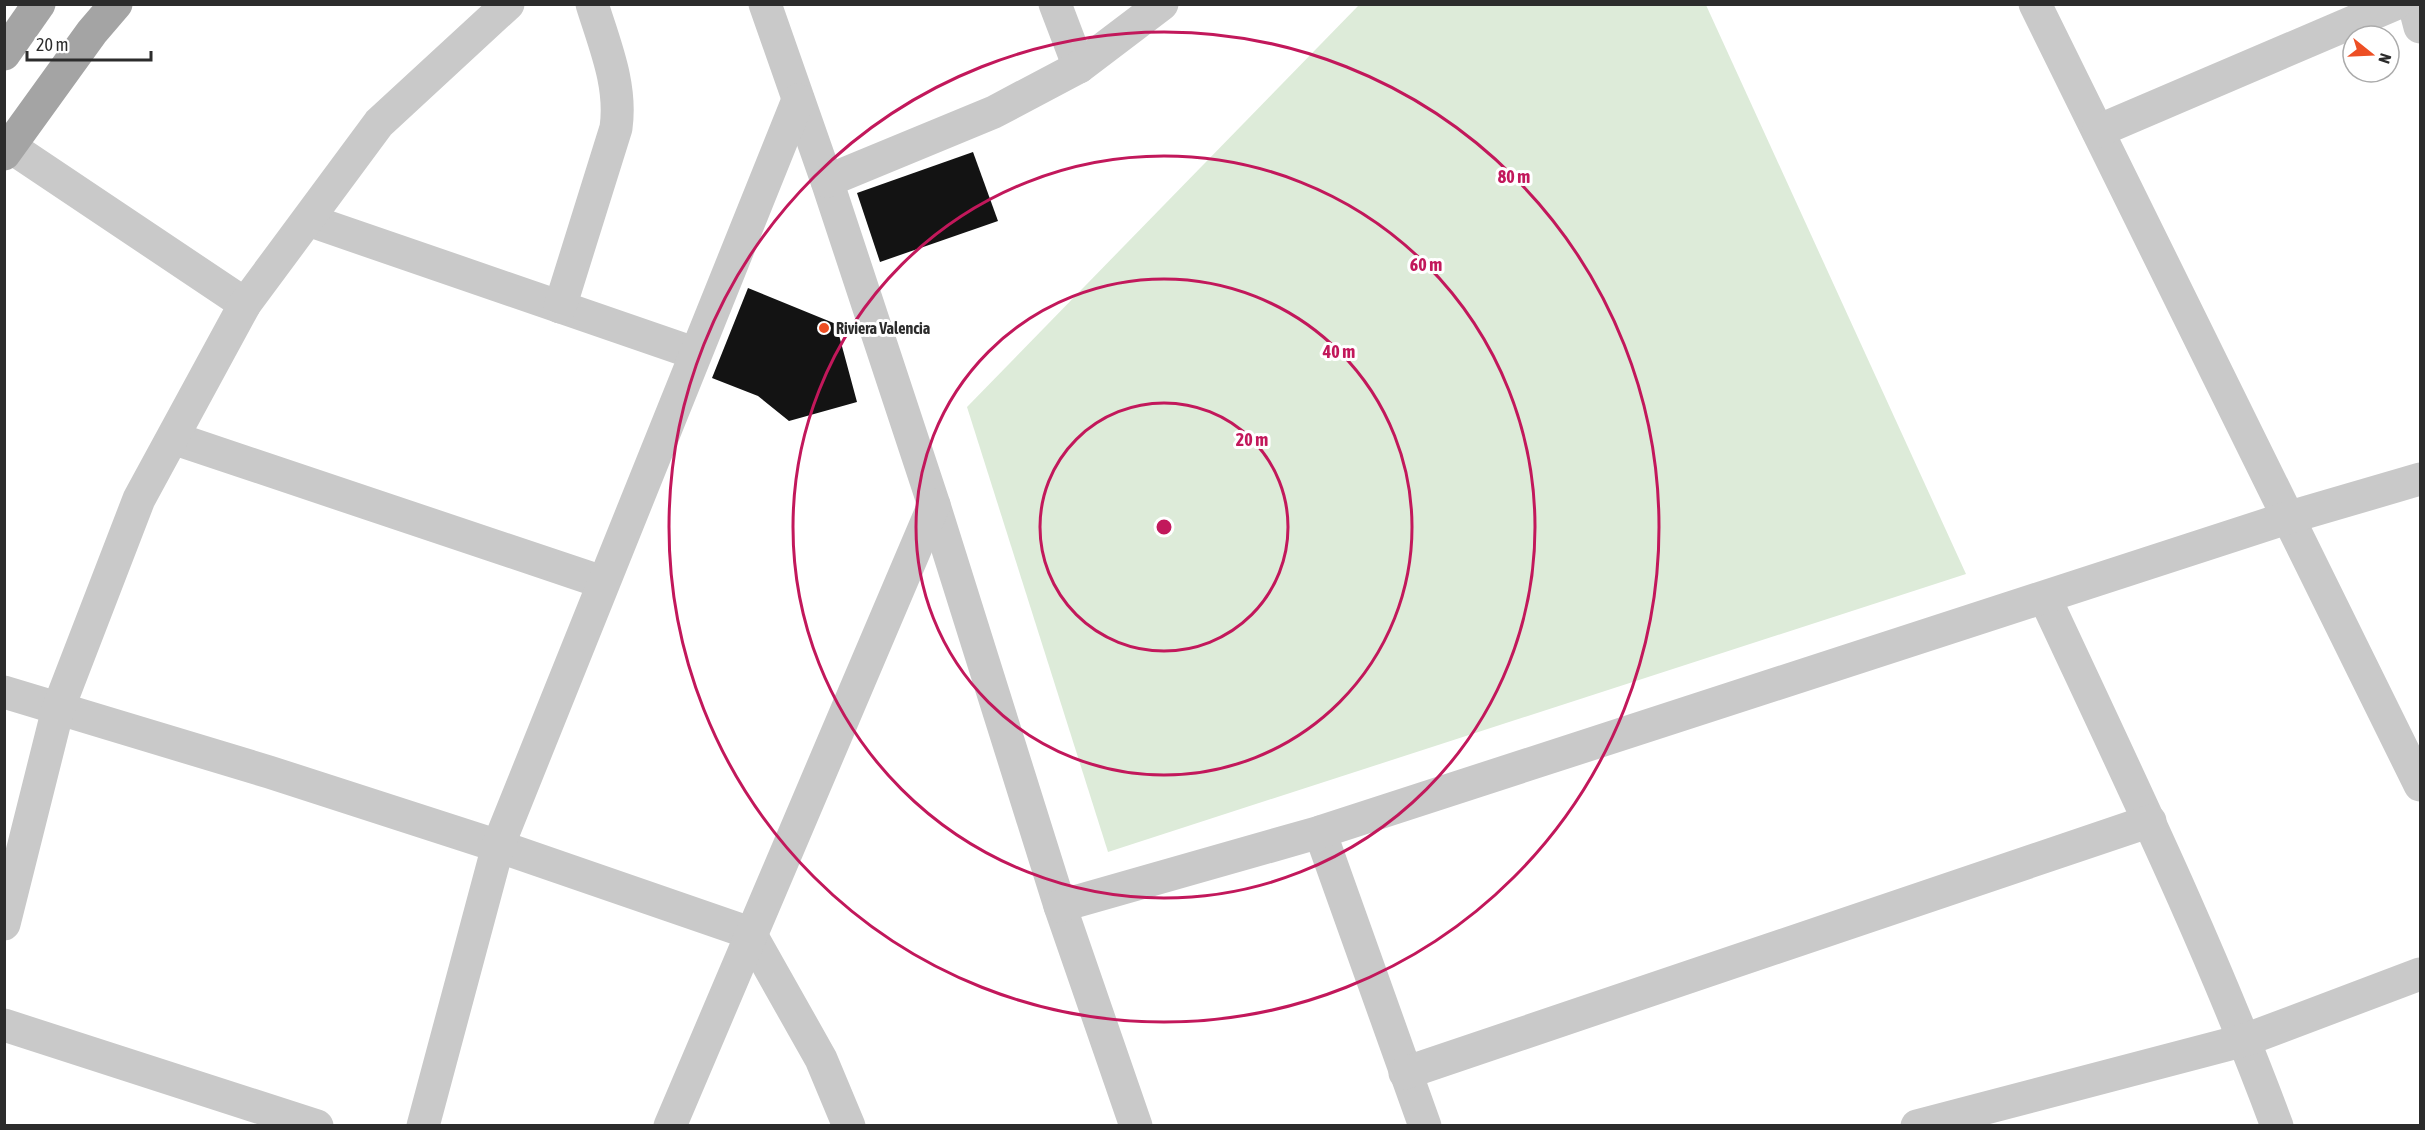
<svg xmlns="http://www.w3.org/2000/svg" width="2425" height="1130" font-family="'Asap Condensed',sans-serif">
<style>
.green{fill:#ddebd9}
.building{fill:#131313}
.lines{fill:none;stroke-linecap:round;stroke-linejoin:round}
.minor{stroke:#c9c9c9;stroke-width:33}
.major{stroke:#a4a4a4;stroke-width:33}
.ring{fill:none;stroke:#c2185b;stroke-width:3}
.poi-dot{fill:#ed4f24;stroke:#fff;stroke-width:2}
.labels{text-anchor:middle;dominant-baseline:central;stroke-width:6;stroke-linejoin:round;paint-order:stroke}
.poi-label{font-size:16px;font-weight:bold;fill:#2c2c2c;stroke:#fff;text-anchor:start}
.centre{fill:#c2185b;stroke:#fff;stroke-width:3}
.ring-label{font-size:18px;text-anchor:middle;font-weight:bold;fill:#c2185b;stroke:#fff;stroke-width:6;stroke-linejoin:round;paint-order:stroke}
</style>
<rect width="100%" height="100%" fill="#fff"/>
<path class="green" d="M1359 5H1706L1966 574 1108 852 967 407Z"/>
<g class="building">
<path d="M973 152 998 221 880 262 857 193Z"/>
<path d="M748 288 836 324 857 402 789 421 758 396 712 378Z"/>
</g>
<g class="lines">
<g class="minor">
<path d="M765 4 827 181 934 505 1060 906 1136 1126"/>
<path d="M1055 4 1079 67"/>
<path d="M2035 4 2420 785"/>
<path d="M2414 4 2420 27"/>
<path d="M2098 131 2395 4"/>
<path d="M9 146 245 304"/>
<path d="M827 181 994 112 1079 67 1162 4"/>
<path d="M308 220 694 353"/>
<path d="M560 307 616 128C622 85 605 46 592 4"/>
<path d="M173 438 602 582"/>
<path d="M2045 598C2126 772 2210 945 2277 1126"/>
<path d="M4 692 269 772 498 846 750 933 821 1059 849 1126"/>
<path d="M1320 832 1425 1126"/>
<path d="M1060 906 1320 832 2287 518 2420 479"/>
<path d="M4 924 58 709 139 499 245 304 379 123 508 4"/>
<path d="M4 1025 317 1126"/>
<path d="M1405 1073 2150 821"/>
<path d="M423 1126 498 846 798 100"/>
<path d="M670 1126 934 505"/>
<path d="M1917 1126 2245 1040 2420 974"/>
</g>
<g class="major">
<path d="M4 54 39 4"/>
<path d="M4 154 92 32 116 4"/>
</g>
</g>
<g class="ring">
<circle cx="1164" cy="527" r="124"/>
<circle cx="1164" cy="527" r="248"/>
<circle cx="1164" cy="527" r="371"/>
<circle cx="1164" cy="527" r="495"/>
</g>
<circle class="poi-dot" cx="824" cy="328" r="6"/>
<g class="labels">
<g class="poi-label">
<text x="836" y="328">Riviera Valencia</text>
</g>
</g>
<circle cx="1164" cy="527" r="9" class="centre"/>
<g class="ring-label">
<text x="1514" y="183">80 m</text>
<text x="1426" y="271">60 m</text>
<text x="1339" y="358">40 m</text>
<text x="1252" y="446">20 m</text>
</g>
<rect width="2425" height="1130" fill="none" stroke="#2c2c2c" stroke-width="12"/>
<g transform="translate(2371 54) rotate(108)"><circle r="28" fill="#ffffff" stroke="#ababab" stroke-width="1.5"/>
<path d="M0-4.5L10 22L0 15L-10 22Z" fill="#ed4f24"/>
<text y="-9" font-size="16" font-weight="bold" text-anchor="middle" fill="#2c2c2c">N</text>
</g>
<path d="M27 51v9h124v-9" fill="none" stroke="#2c2c2c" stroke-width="3"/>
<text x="36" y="51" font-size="18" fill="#2c2c2c" stroke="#ffffff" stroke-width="4.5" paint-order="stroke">20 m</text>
</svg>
